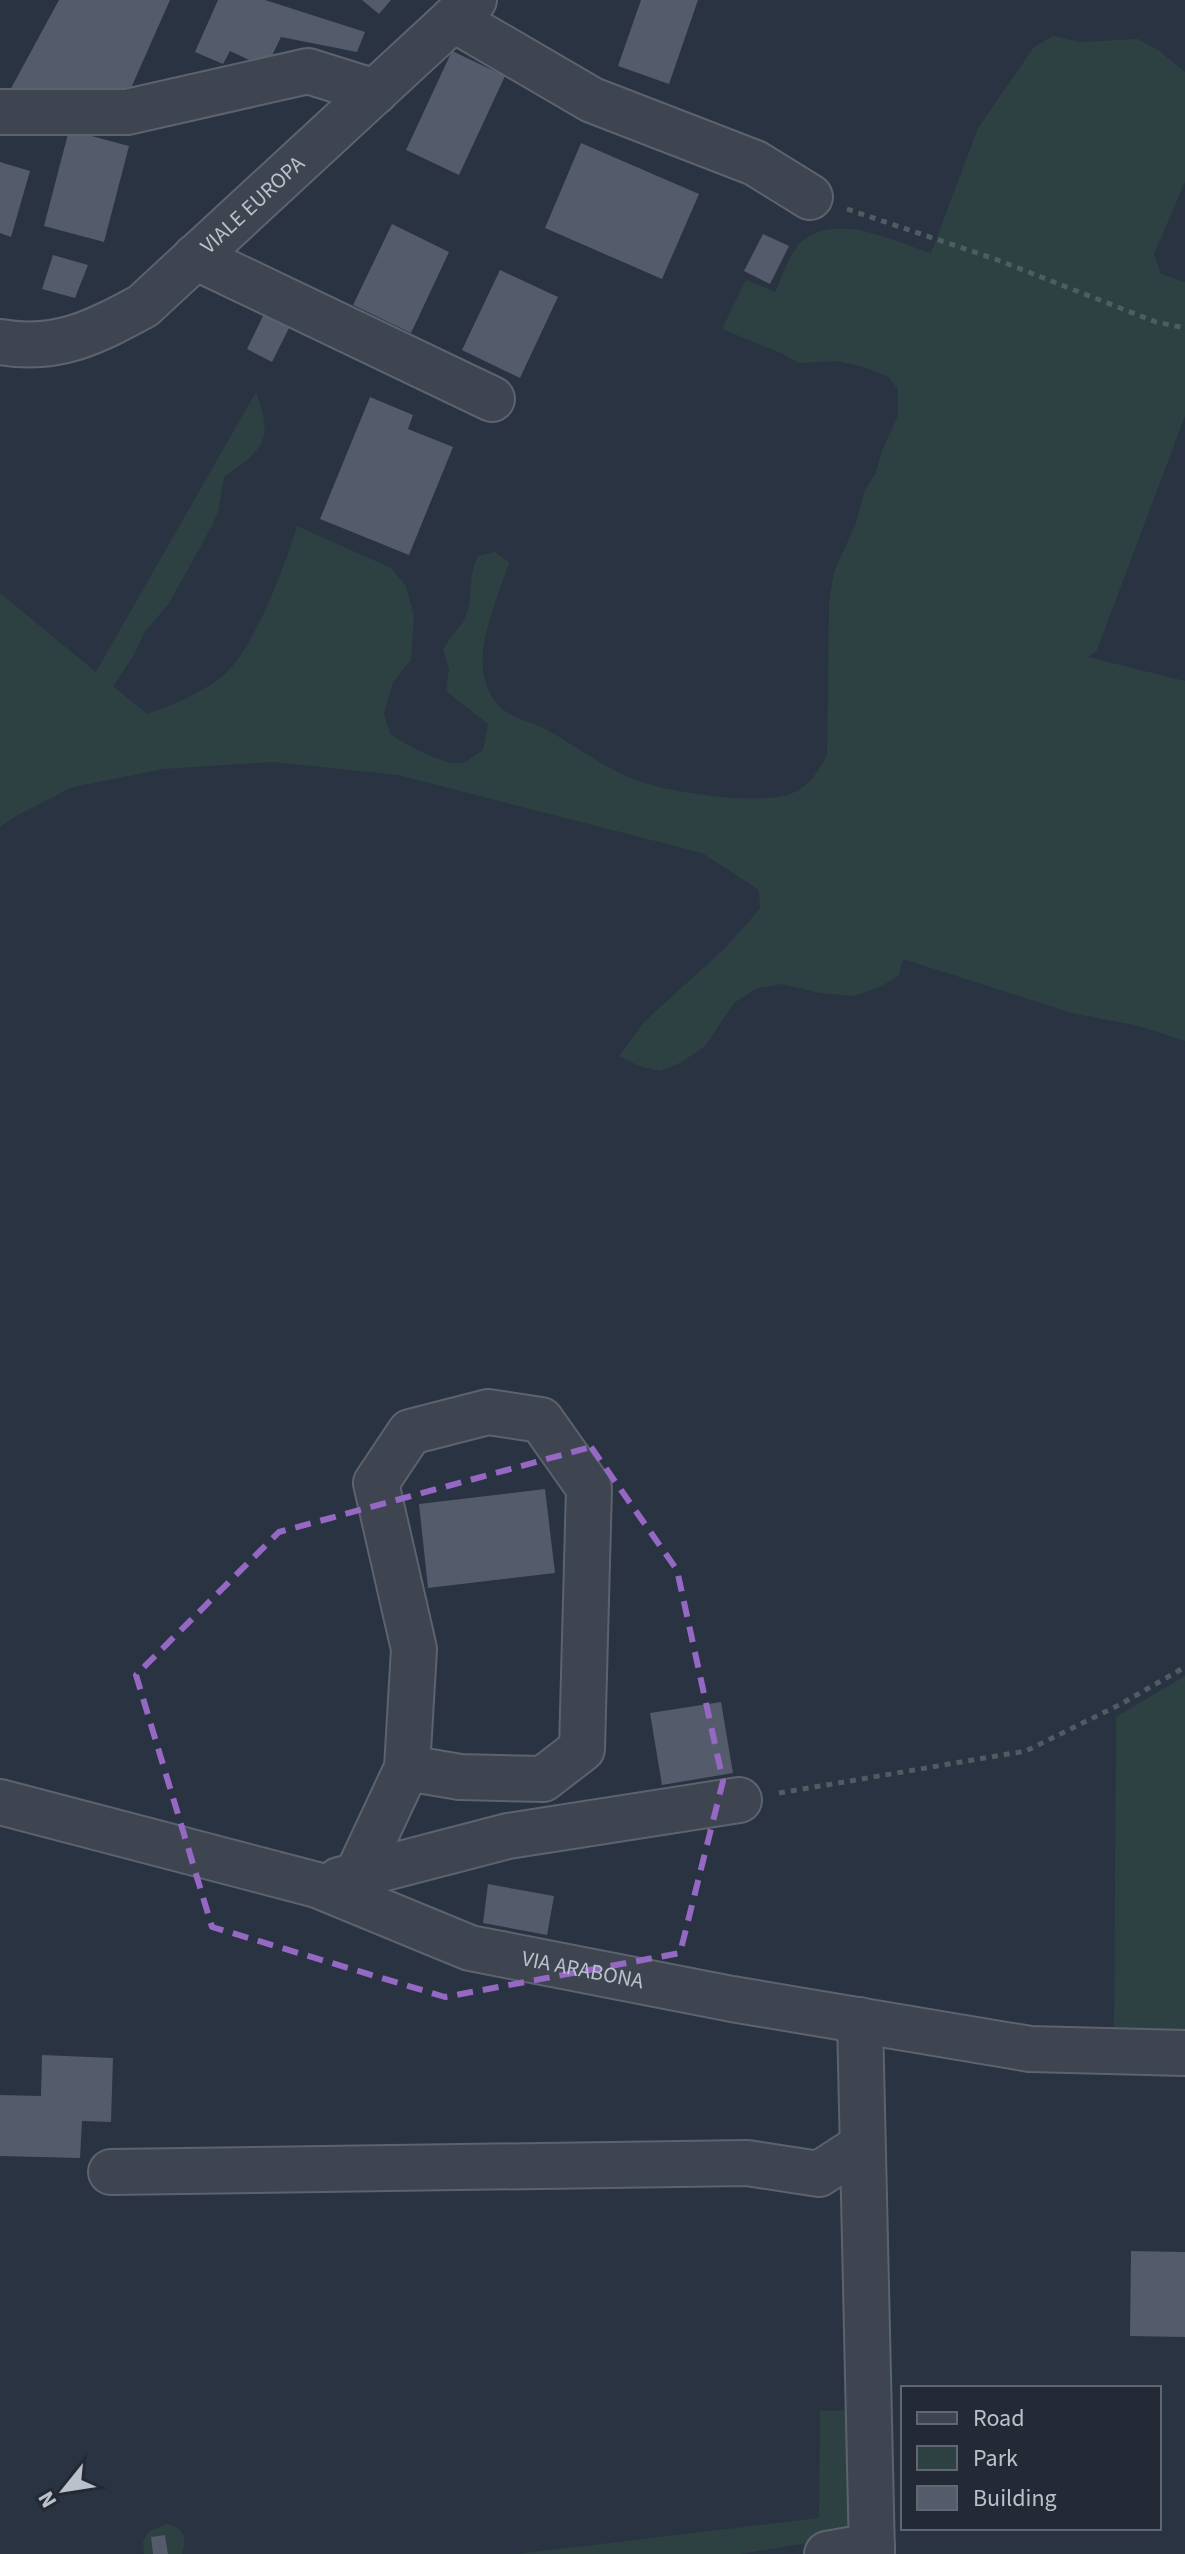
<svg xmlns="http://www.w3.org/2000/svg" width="1185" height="2554" font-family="'Source Sans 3',sans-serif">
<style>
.green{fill:#2d4143}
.building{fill:#545c6b}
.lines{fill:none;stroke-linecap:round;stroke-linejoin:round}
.minor-casing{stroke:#5c636e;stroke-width:48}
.path{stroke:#4c5e61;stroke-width:5;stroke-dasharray:6 6;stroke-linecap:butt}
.minor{stroke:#3e4551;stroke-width:44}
.marked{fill:none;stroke:#9568c4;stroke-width:6;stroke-dasharray:16 10;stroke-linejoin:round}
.labels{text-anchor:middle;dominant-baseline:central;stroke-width:6;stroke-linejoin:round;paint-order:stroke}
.street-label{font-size:22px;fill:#bbc1cb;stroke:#232a36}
</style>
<rect width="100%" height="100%" fill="#2a3341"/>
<g class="green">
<path d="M1053 36 1080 42 1138 39 1158 50 1185 72V182L1154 254 1161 274 1185 282V416L1097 650 1088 657 1185 681V1041L1139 1026 1072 1013 903 959 899 975 882 986 854 996 820 993 782 984 757 988 734 1003 705 1046 682 1062 660 1071 639 1066 619 1056 644 1022 725 948 760 909 759 890 702 853 398 775 272 762 163 769 73 787 16 816 0 827V593L96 672 256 392C274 441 264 448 224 477L218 511 212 526 168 605 145 631 134 655 113 686 147 714C172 706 198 694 219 679 253 654 285 566 297 526L391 568 406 586 414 616 411 660 393 682 384 713 390 734C406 744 443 766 461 763 469 761 476 754 483 750L488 724 446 691 449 669 443 650C449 638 459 629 465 618 475 595 466 579 478 556L495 552 509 562C497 604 468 654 492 697 504 718 530 720 549 731 575 746 601 765 628 777 661 792 756 806 790 794 808 788 819 771 827 755L829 601 834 572 856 523 865 490 876 472 881 453 898 416V389L887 376 864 367 838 361 798 363 783 354 722 329 746 280 775 292C781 279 791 251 801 242 838 211 892 241 931 253L978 128 1034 47Z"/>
<path d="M1185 1676V2044L1114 2042 1116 1717Z"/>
<path d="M857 2410 850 2536 740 2554H517L819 2518 820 2411Z"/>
<path d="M167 2524C184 2528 187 2538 182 2554H168L165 2535 151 2537 153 2554H144L143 2542 149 2531Z"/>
</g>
<g class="building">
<path d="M59 0H170L131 88 9 92Z"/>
<path d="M218 0H265L365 32 357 52 281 37 266 68 230 51 223 64 195 52Z"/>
<path d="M362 0H391L379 14Z"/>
<path d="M641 0H698L669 84 618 66Z"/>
<path d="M452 51 505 76 459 175 406 150Z"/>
<path d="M69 130 129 146 104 242 44 226Z"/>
<path d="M581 143 699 194 662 279 545 228Z"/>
<path d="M0 162 30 171 11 237 0 233Z"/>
<path d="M392 224 449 252 411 333 353 305Z"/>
<path d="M763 234 789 246 770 284 744 271Z"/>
<path d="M53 255 88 265 75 298 42 289Z"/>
<path d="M500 270 558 297 520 378 462 350Z"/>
<path d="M265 312 291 324 272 362 247 349Z"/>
<path d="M370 397 413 415 408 429 453 447 409 555 320 519Z"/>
<path d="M545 1489 555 1573 428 1588 419 1504Z"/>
<path d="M721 1702 733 1773 662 1785 650 1713Z"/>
<path d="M488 1884 554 1896 547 1935 483 1923Z"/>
<path d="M42 2055 113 2058 111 2122 82 2121 80 2158 0 2156V2095L41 2096Z"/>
<path d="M1131 2251 1185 2252V2337L1130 2336Z"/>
<path d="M165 2535 168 2554H153L151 2537Z"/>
</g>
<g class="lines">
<defs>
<g id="minor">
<path d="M453 19 592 100 755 163 810 197"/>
<path d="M0 112H127L308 71 375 92"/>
<path d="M195 257 492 399"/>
<path id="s1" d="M0 342C57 352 95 332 143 306L474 0"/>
<path id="s2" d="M0 1802 317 1885 470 1948 732 1999 1030 2049 1185 2053"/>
<path d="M357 1875 407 1768 414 1649 376 1483 410 1432 488 1412 541 1420 589 1488 582 1749 543 1779 460 1777 407 1768"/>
<path d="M339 1880 508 1836 739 1800"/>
<path d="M860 2020 872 2554"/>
<path d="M111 2172 747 2163 819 2174 862 2146"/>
<path d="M827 2554 872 2546"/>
</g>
</defs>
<use href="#minor" class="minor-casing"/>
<g class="path">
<path d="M847 209 995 259 1156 322 1185 328"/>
<path d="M779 1793 1026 1751 1121 1704 1185 1667"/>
</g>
<use href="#minor" class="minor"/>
</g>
<path class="marked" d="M591 1447 677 1570 723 1781 680 1953 445 1997 212 1927 136 1675 279 1532Z"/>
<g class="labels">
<g class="street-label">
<text stroke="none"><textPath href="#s1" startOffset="300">VIALE EUROPA</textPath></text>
<text stroke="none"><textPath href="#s2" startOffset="608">VIA ARABONA</textPath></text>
</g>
</g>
<rect x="901" y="2386" width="260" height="144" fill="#232a36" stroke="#606672" stroke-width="2"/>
<rect x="917" y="2412" width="40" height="12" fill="#3e4551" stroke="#606672" stroke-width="2"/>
<text x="973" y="2426" font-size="24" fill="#bbc1cb">Road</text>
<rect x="917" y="2446" width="40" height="24" fill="#2d4143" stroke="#606672" stroke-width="2"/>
<text x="973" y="2466" font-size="24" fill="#bbc1cb">Park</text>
<rect x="917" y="2486" width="40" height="24" fill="#545c6b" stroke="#606672" stroke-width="2"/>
<text x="973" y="2506" font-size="24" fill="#bbc1cb">Building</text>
<g transform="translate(64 2490) rotate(240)" stroke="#232a36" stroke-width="6" paint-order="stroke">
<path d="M0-6L14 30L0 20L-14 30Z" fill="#bbc1cb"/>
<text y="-12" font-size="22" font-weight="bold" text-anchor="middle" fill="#bbc1cb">N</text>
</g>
</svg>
